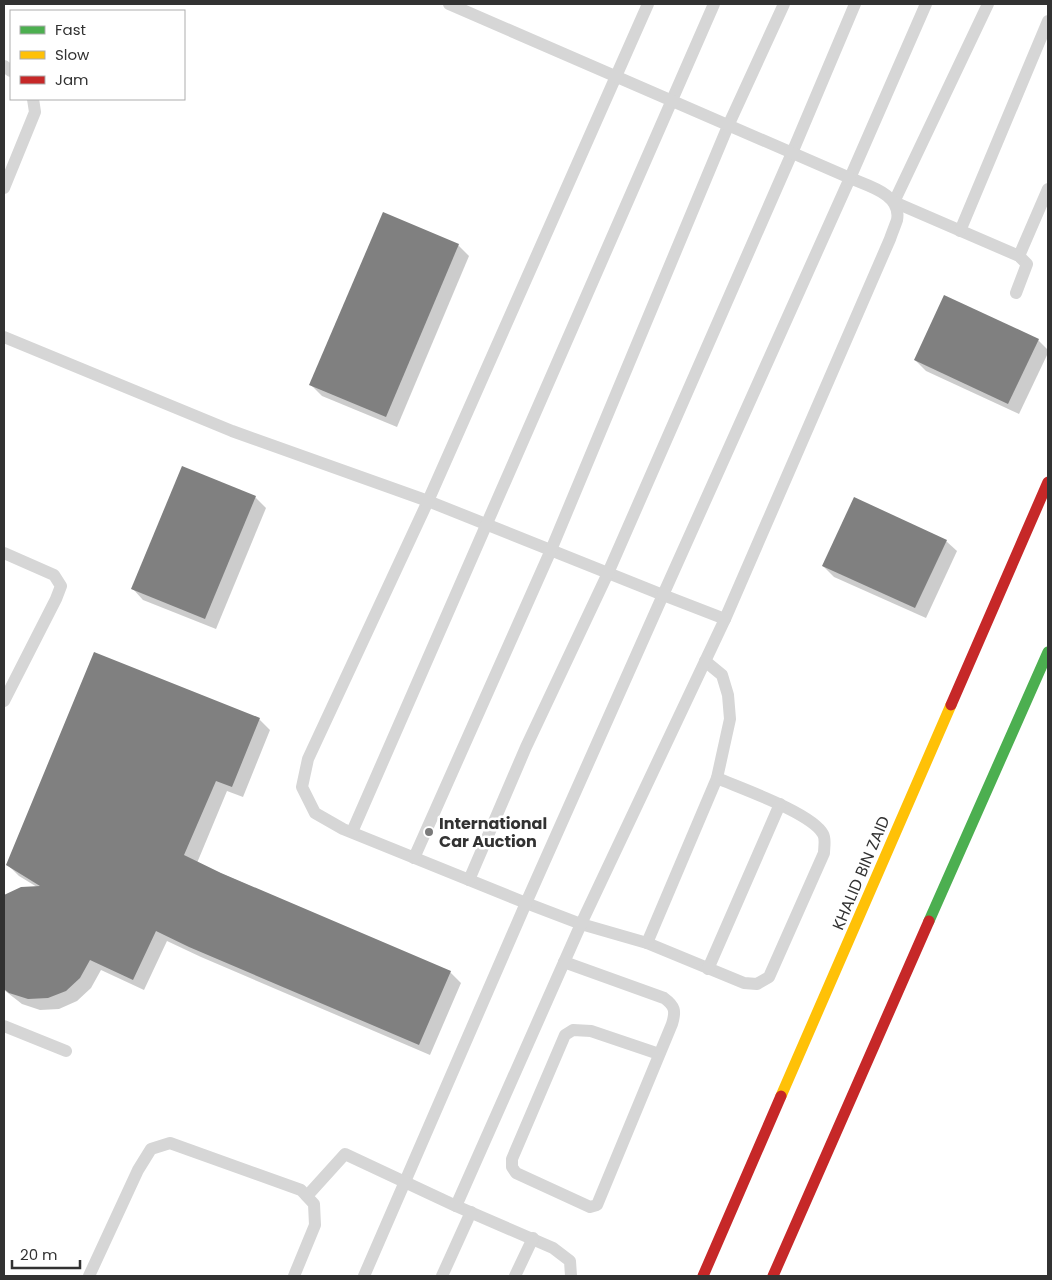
<svg xmlns="http://www.w3.org/2000/svg" width="1052" height="1280" font-family="Poppins,sans-serif">
<style>
.shadow{fill:#0003}
.building{fill:#808080}
.lines{fill:none;stroke-linecap:round;stroke-linejoin:round}
.lane{stroke:#d6d6d6;stroke-width:12}
.fast{stroke:#4caf50;stroke-width:11}
.slow{stroke:#ffc107;stroke-width:11}
.jam{stroke:#c62828;stroke-width:11}
.poi-dot{fill:#7a7a7a;stroke:#fff;stroke-width:2}
.labels{text-anchor:middle;dominant-baseline:central;stroke-width:5;stroke-linejoin:round;paint-order:stroke}
.poi-label{font-size:16px;font-weight:bold;fill:#323232;stroke:#fff;text-anchor:start}
.street-label{font-size:16px;fill:#323232;stroke:#fff}
</style>
<rect width="100%" height="100%" fill="#fff"/>
<g class="shadow">
<path d="M458 245 469 256 397 427 322 396 311 385Z"/>
<path d="M1038 340 1048 350V353L1019 414 926 371 915 360Z"/>
<path d="M255 497 266 508 216 629 143 600 133 589Z"/>
<path d="M946 541 957 551 926 618 834 577 823 566Z"/>
<path d="M259 719 270 730 243 797 227 791 197 863 450 972 461 983 430 1055 201 957 167 941 144 990 101 970 91 988 77 1001 59 1009 40 1010 22 1004 4 990V897L22 888 37 887 19 876 8 865Z"/>
</g>
<g class="building">
<path d="M383 212 459 244 386 417 309 385Z"/>
<path d="M944 295 1039 339 1008 404 914 360Z"/>
<path d="M182 466 256 496 205 619 131 589Z"/>
<path d="M854 497 947 540 915 608 822 566Z"/>
<path d="M94 652 260 718 232 787 216 781 184 855 221 873 451 971 419 1045 189 947 156 931 133 980 90 960 80 978 66 991 48 998 28 999 9 993 4 989V895L21 887 40 886 6 865Z"/>
</g>
<g class="lines">
<g class="lane">
<path d="M648 4 428 501 308 759 302 787 315 813 343 829 526 903 581 924 647 943 744 983 757 984 769 977 824 853C824 847 826 839 823 834 812 813 740 788 717 778L730 719 728 695 722 675 705 661"/>
<path d="M988 4 894 202 1019 256 1027 264 1016 293"/>
<path d="M4 66 11 71"/>
<path d="M4 188 35 112 33 99"/>
<path d="M960 231 1048 21"/>
<path d="M1019 256 1048 189"/>
<path d="M4 337 232 431 428 501 663 595 526 903 364 1276"/>
<path d="M4 553 54 575 61 586 56 599 4 701"/>
<path d="M725 619 890 239C892 233 895 226 897 220 902 194 868 186 850 178L926 4"/>
<path d="M352 832 714 4"/>
<path d="M414 858 551 550 728 126 784 4"/>
<path d="M469 880 526 747 608 573 792 153 855 4"/>
<path d="M647 943 717 778"/>
<path d="M564 962 664 998C675 1006 676 1011 672 1024L597 1205 590 1207 516 1173 512 1167V1159L565 1035 573 1030 591 1031 659 1054"/>
<path d="M708 969 780 804"/>
<path d="M4 1026 66 1051"/>
<path d="M307 1196 345 1154 456 1206 581 924 725 619 663 595 850 178 449 4"/>
<path d="M456 1206 553 1248 570 1261 571 1276"/>
<path d="M89 1276 138 1170 151 1149 170 1143 301 1190 314 1204 315 1225 294 1276"/>
<path d="M442 1276 471 1212"/>
<path d="M515 1276 533 1238"/>
</g>
<path class="fast" d="M929 921 1048 652"/>
<path class="slow" d="M781 1096 951 705"/>
<g class="jam">
<path d="M951 705 1048 482"/>
<path d="M703 1276 781 1096"/>
<path d="M773 1276 929 921"/>
</g>
</g>
<circle class="poi-dot" cx="429" cy="832" r="5"/>
<g class="labels">
<g class="poi-label">
<text x="439" y="823">International<tspan x="439" dy="18">Car Auction</tspan></text>
</g>
<g class="street-label">
<text transform="translate(861 873) rotate(-67)">KHALID BIN ZAID</text>
</g>
</g>
<rect width="1052" height="1280" fill="none" stroke="#323232" stroke-width="10"/>
<rect x="10" y="10" width="175" height="90" fill="#ffffff" stroke="#adadad"/>
<rect x="20" y="26" width="25" height="8" fill="#4caf50" stroke="#adadad"/>
<text x="55" y="35" font-size="15" fill="#323232">Fast</text>
<rect x="20" y="51" width="25" height="8" fill="#ffc107" stroke="#adadad"/>
<text x="55" y="60" font-size="15" fill="#323232">Slow</text>
<rect x="20" y="76" width="25" height="8" fill="#c62828" stroke="#adadad"/>
<text x="55" y="85" font-size="15" fill="#323232">Jam</text>
<path d="M12 1260v8h68v-8" fill="none" stroke="#323232" stroke-width="2.5"/>
<text x="20" y="1260" font-size="15" fill="#323232" stroke="#ffffff" stroke-width="4" paint-order="stroke">20 m</text>
</svg>
